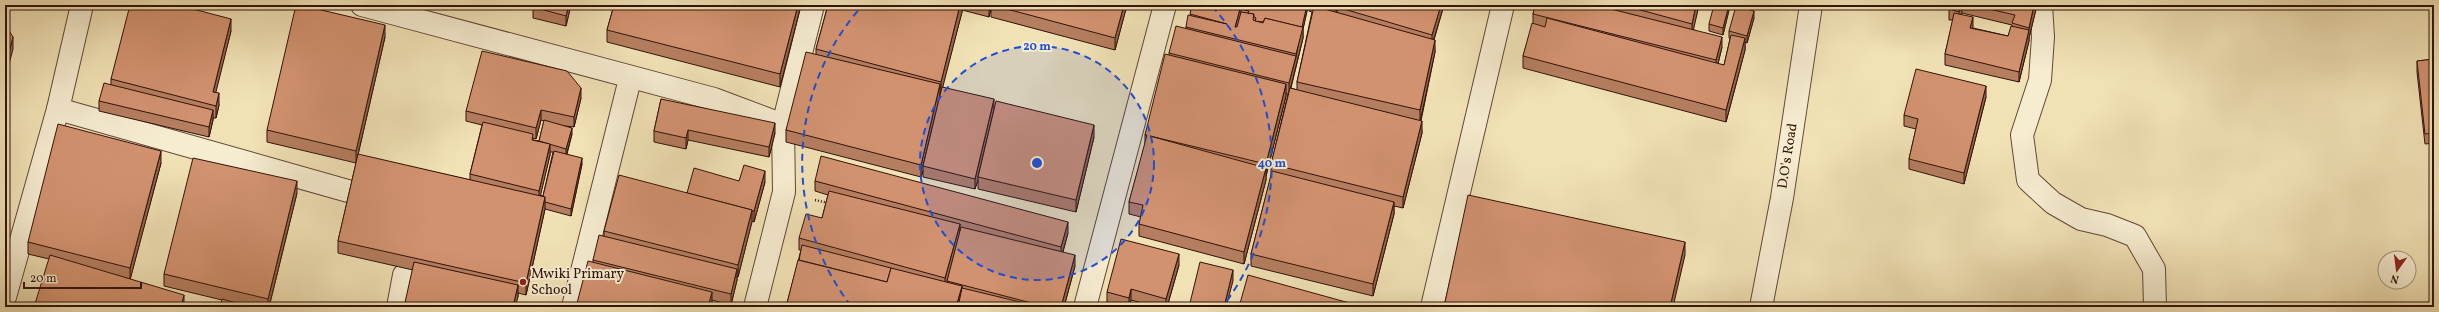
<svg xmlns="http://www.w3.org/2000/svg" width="2439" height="312" font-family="Vollkorn,serif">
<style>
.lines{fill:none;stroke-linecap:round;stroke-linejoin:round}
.minor-casing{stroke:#604734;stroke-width:24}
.path{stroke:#301308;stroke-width:2.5;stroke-dasharray:1 2;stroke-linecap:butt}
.minor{stroke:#f6ecd0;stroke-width:22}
.wall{fill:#b57e60;stroke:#301308;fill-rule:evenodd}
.shaded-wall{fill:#93664e;stroke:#301308}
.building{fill:#d29270;stroke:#301308}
.ring{fill:none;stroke:#1d4ed8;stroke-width:2;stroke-dasharray:7 5}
.poi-dot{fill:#8f2418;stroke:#f6ecd0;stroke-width:1.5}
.labels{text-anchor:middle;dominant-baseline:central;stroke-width:4;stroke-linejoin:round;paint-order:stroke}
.street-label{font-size:14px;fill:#301308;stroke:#f6ecd0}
.poi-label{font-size:14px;fill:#301308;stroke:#f6ecd0;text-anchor:start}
.centre{fill:#1d4ed8;stroke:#f6ecd0;stroke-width:2}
.ring-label{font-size:12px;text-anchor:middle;font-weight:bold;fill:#1d4ed8;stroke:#f6ecd0;stroke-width:4;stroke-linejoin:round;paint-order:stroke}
</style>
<rect width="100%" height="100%" fill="#f1e2b6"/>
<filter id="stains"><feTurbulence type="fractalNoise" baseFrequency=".005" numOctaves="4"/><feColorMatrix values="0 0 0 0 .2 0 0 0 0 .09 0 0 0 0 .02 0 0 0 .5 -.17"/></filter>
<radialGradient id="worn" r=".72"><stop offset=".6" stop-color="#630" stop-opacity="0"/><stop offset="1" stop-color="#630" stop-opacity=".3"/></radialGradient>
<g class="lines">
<defs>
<g id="minor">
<path d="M362 5 714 99 783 125"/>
<path d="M2041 5 2043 37 2040 80 2022 135 2028 180 2053 203 2081 219 2107 225 2135 236 2154 269 2155 307"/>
<path d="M58 109 348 191"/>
<path d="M5 297 58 109 82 5"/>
<path d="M398 307 404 275"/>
<path d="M573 307 630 79"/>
<path d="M755 307 784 192 783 125 813 5"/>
<path d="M1085 307 1165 5"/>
<path d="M1432 307 1503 5"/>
<path d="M1761 307 1782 198 1811 5"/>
</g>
</defs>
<use href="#minor" class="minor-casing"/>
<path class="path" d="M815 200 828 203"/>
<use href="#minor" class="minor"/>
</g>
<g class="wall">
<path d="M571 5 566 26 533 18V7Z"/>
<path d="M614 5H801L780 87 607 42V30Z"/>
<path d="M828 5H1127L1115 50 991 17V6L989 17 962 10V12L942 87 994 106 1094 137 1076 212 978 189V180L975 189 923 177V171L921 177 786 142V130L816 55V49Z"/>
<path d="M1185 5H1307V11L1303 29V38L1291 88 1297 90V82L1312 12 1309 11V5H1444L1434 40 1435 52 1421 121 1422 133 1403 208 1394 206V214L1373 296 1251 266V254L1271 176V164L1288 94 1286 93V96L1266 176V180L1244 264 1139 236V224L1141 217 1129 214V202L1145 145V135L1169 55V53L1186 29V27L1190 16 1192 7 1185 6Z"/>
<path d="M1535 5H1699L1693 29 1722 47 1718 64 1724 65 1730 39 1729 38V31L1754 18 1747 43 1745 42V50L1726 122 1523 68V56L1533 23V14Z"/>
<path d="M1729 5V10L1723 35 1709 31V24Z"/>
<path d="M1950 5H2037L2029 38V41L2019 82 1945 65V54L1953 20H1949V9ZM1962 13 2012 25V26L2008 36 1973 28 1961 14Z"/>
<path d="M231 31 215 92 219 105 216 118H213V120L209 137 99 111V101L111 85V79Z"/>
<path d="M385 37 358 155 470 180V174L482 125 466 121V111L581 98 574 127 565 126 572 134 567 154 582 164 571 216 545 209 526 295 518 293V297L413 270 338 253V241L356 163 267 142V130ZM541 120 544 121 539 141 533 140V138L536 139ZM550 152H553L543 196 540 195 550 155Z"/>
<path d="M2434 59V143L2425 144 2417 72V61Z"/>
<path d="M1986 97 1964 184 1909 169V159L1916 129 1904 126V115Z"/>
<path d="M661 99 775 133 769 157 688 140 686 149 654 142V131Z"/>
<path d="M161 163 130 279 184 307 49 259 28 254V242Z"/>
<path d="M739 181 765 182 754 222 752 221 738 277H737V280L731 305 712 300 711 307H576L593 262V260L604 236V231L687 193Z"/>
<path d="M815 181 1068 233 1063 252 1075 266 1064 307H786L801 250H799V238L822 218 828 195 815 191Z"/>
<path d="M297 193 269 307H220L222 300 164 286V274Z"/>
<path d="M1179 265 1167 307H1158L1131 300 1129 307H1123L1107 302V292Z"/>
</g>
<g class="shaded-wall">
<path d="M569 5H571L566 26V16Z"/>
<path d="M798 5H801L780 87V74Z"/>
<path d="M960 5H962V12L941 94V82Z"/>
<path d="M989 5H992L989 17Z"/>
<path d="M1124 5H1127L1115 50V38Z"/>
<path d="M1241 5H1244L1241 9V14L1235 38V27Z"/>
<path d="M1307 5V11L1303 29V38L1289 94V83L1296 57 1301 28Z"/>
<path d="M1337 5H1340L1337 7V13L1336 19V8Z"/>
<path d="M1441 5H1444L1432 45V35Z"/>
<path d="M1696 5H1699L1692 36V24Z"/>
<path d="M1729 5V10L1723 35V28Z"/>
<path d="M1961 5H1962V13L1959 22V12Z"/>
<path d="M2034 5H2037L2029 38V41L2019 82V72L2029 30V28Z"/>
<path d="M1754 11V18L1747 43V36Z"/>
<path d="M1973 17V27L1970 38V28Z"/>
<path d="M231 19V31L213 104V92Z"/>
<path d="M385 25V37L356 163V151Z"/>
<path d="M13 37V49L5 79V67Z"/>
<path d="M1722 37V47L1716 71V60Z"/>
<path d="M1745 38V50L1726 122V110Z"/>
<path d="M1435 40V52L1420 122V110Z"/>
<path d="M940 84V96L923 166V171L921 177V165Z"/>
<path d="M1286 84V96L1266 176V164Z"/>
<path d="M1986 86V97L1964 184V173Z"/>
<path d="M581 88V98L574 127V117Z"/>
<path d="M219 93V105L216 118V106Z"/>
<path d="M994 99V110L978 177V180L975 189V179Z"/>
<path d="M213 110V120L209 137V127Z"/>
<path d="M541 110V120L536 139V128Z"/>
<path d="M1422 121V133L1403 208V197Z"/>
<path d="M775 123V133L769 157V147Z"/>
<path d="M1094 125V137L1076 212V200Z"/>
<path d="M572 128V134L566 156V149Z"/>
<path d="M688 130V140L686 149V138Z"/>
<path d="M550 144V155L539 202V191Z"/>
<path d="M161 151V163L130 280V268Z"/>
<path d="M582 158V164L571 216V209Z"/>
<path d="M1266 168V180L1244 264V252Z"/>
<path d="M765 171V182L754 222V211Z"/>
<path d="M297 181V193L269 307H268V299Z"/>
<path d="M545 197V209L526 295V283Z"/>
<path d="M1394 202V214L1373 296V284Z"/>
<path d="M752 210V222L738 277V265Z"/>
<path d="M1068 222V233L1061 258V247Z"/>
<path d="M960 224V236L945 290V278Z"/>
<path d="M1685 242V255L1673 307H1670Z"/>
<path d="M1179 254V265L1167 307H1166V299Z"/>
<path d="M1075 255V266L1064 307H1061Z"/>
<path d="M737 269V280L731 305V294Z"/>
<path d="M1233 270V281L1226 307H1224Z"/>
<path d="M518 285V297L515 307H513Z"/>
<path d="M962 286V298L959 307H956Z"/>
<path d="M1131 289V300L1129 307V298Z"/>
<path d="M712 292V304L711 307H708Z"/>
<path d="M184 295V307H181Z"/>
</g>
<g class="building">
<path d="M130 5H178L231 19 213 92 219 93 216 106 111 79Z"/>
<path d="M296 5H300L385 25 356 151 267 130Z"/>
<path d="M534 5H569L566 16 533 7Z"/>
<path d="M614 5H798L780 74 607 30Z"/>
<path d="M828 5H960L941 82 816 49Z"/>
<path d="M992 5H1124L1115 38Z"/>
<path d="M1192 5H1241L1235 27H1237L1241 12 1254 14 1253 20 1263 23 1265 18 1303 27 1296 54 1186 27 1188 15 1227 24 1190 14Z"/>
<path d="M1242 5H1307L1302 27 1265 18 1263 22 1255 21 1256 18 1254 17V14L1248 13 1249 11 1241 9Z"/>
<path d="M1324 5H1337L1336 8Z"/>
<path d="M1338 5H1441L1432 35 1337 7Z"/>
<path d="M1535 5H1595L1722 37 1716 60 1533 14Z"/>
<path d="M1622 5H1696L1692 24Z"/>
<path d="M1714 5H1729L1723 28 1709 24Z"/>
<path d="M1950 5H1961L1959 12 1949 9Z"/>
<path d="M1972 5H2034L2029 28 2012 23 2015 15Z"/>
<path d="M1314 6 1435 40 1420 110 1297 82Z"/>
<path d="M1736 6 1754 11 1747 36 1729 31Z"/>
<path d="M1954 13 1973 17 1970 28 2008 36 2011 26 2029 30 2019 72 1945 54Z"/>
<path d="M1547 18 1724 65 1731 35 1745 38 1726 110 1523 56 1532 23 1545 27Z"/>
<path d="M5 24 13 37 5 67Z"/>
<path d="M1176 26 1296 56 1289 83 1169 53Z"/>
<path d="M482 51 567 71 581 88 574 117 541 110 536 128 466 111Z"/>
<path d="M806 52 940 84 921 165 786 130Z"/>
<path d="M1165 54 1286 84 1266 164 1150 136 1266 168 1244 252 1139 224 1143 205 1129 202 1147 135H1145Z"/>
<path d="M2434 59V133L2425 134 2417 61Z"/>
<path d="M1916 69 1986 86 1964 173 1909 159 1918 119 1904 115Z"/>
<path d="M104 83 213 110 209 127 99 101Z"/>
<path d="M942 87 994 99 975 179 923 166Z"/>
<path d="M1290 88 1422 121 1403 197 1271 164Z"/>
<path d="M661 99 775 123 769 147 688 130 686 138 654 131Z"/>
<path d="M996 101 1094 125 1076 200 978 177Z"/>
<path d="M544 120 572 128 566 149 539 141Z"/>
<path d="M483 122 533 134 532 140 550 144 539 191 470 174Z"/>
<path d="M58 124 161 151 130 268 28 242Z"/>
<path d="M554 151 582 158 571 209 545 202V197L543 196Z"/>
<path d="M358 154 545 197 526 283 338 241Z"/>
<path d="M821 156 1068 222 1061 247 815 181Z"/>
<path d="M193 158 297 181 268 299 164 274Z"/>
<path d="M744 165 765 171 754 211H752V210L687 193 694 168 739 181Z"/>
<path d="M1272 171 1394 202 1373 284 1251 254Z"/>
<path d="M619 175 752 210 738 265 604 231Z"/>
<path d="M829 191 960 224 945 278 799 238 806 214 822 218Z"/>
<path d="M1468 195 1685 242 1670 307H1444Z"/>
<path d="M961 227 1075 255 1061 307H1047L947 281Z"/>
<path d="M599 235 737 269 731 294 593 260Z"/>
<path d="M1121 239 1179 254 1166 299 1131 289 1129 298 1107 292Z"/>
<path d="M802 245 891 268 887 282 799 260Z"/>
<path d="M50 255 184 295 181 307H34Z"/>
<path d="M798 260 887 282 891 268 962 286 956 307H786Z"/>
<path d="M588 261 712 292 708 307H576Z"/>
<path d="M414 262 518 285 513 307H404Z"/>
<path d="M1200 262 1233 270 1224 307H1189Z"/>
<path d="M1248 275 1364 307H1239Z"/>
<path d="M962 288 1041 307H958Z"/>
<path d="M222 299 251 307H220Z"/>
<path d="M1107 304 1118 307H1106Z"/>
</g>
<circle cx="1037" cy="163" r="117" fill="#1d4ed8" fill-opacity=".12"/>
<g class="ring">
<circle cx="1037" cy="163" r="117"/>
<path d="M851 306A235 235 0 0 1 862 6M1212 6A235 235 0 0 1 1223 306"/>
</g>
<circle class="poi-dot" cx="523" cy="282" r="4"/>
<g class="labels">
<g class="street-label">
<text transform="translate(1788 156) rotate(-81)">D.O's Road</text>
</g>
<g class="poi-label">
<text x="531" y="274">Mwiki Primary<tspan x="531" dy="16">School</tspan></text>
</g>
</g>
<circle cx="1037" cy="163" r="6" class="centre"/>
<g class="ring-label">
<text x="1037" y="50">20 m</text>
<text x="1272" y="167">40 m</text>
</g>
<rect width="2439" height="312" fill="none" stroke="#f1e2b6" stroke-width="20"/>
<rect x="6" y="6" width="2427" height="300" fill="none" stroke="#301308" stroke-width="2"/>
<rect x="10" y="10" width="2419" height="292" fill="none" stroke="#301308"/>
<g transform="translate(2397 270) rotate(194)"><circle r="19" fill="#f6ecd0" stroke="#a79580"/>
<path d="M0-3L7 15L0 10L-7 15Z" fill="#8f2418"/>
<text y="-6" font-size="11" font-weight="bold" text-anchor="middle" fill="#301308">N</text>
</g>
<path d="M24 282v6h117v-6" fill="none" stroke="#301308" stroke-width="2"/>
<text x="30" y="282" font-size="12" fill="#301308" stroke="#f6ecd0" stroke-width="3" paint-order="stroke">20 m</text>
<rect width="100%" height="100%" filter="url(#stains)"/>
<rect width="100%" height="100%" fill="url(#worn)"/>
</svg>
